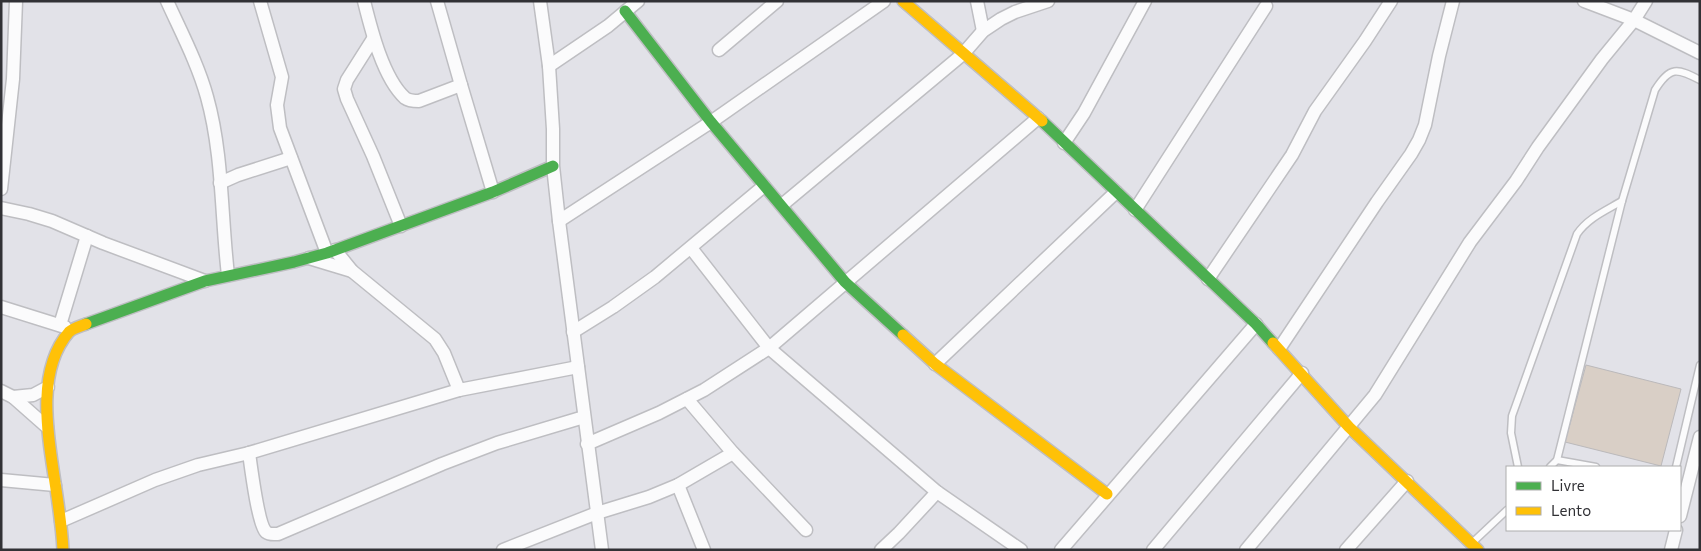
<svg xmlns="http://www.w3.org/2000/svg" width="1701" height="551" font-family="Commissioner,sans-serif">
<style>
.building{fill:#d9cfc6;stroke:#bbb9bb}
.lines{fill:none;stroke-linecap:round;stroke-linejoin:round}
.lane-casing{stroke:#bebec2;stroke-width:9}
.street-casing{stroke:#bebec2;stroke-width:15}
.fast-casing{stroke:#bebec2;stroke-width:14}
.slow-casing{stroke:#bebec2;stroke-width:14}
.lane{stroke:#fbfbfc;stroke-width:6}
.street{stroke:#fbfbfc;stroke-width:12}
.fast{stroke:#4caf50;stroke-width:11}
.slow{stroke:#ffc107;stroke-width:11}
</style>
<rect width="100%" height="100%" fill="#e2e2e8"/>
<path class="building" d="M1586 365 1681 389 1661 466 1565 442Z"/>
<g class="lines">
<defs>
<g id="lane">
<path d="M1557 460 1596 467"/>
<path d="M1518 467 1511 433 1512 416 1577 234C1588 218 1605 211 1622 201"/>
<path d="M1550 467 1557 460 1622 201 1655 90C1670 66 1677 68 1700 80"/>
<path d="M1676 467 1700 365"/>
<path d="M1472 543 1507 510"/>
</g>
<g id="street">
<path d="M167 1C181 32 198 64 207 97 223 154 221 216 228 275"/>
<path d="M260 1 282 77 277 105 280 128 327 253"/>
<path d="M364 1C371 29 383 78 405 98 409 101 414 101 419 101L461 85"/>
<path d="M437 1 461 85 493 192"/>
<path d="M540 1 549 66 553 129V166L559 221 602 550"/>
<path d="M977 1 983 31"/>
<path d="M1584 1 1634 20 1700 53"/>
<path d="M373 39 347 80 344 89 347 99 373 156 401 226"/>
<path d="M719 50 777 1"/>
<path d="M549 66 608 26 638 1"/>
<path d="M1064 143 1084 113 1145 1"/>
<path d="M220 183 238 175 291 158"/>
<path d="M1 189 13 79 16 1"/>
<path d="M782 205 963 54 983 31 1001 19 1015 12 1048 1"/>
<path d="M1 208 29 214 52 221 103 243 205 281"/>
<path d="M1135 210 1266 6"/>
<path d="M559 221 711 122 884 1"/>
<path d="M691 248 769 348 937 492 1021 550"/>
<path d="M335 250 352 271 435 339 444 353 459 390"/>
<path d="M309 258 352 271"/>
<path d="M1208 279 1292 155 1315 111 1365 41 1391 1"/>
<path d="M1 307 65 327"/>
<path d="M60 325 87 236"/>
<path d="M573 332 613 307 655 277 764 186"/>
<path d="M1279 349 1377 202 1411 154 1419 140 1425 125 1439 56 1453 1"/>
<path d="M935 364 1116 192"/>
<path d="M1 391 13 397 47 427"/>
<path d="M13 397 33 395 48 387"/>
<path d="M687 399 733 453 806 530"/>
<path d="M587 444 659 413 704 390 769 348 1038 118"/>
<path d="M249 453C251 467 258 524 266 532 270 535 274 534 278 534L442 464 497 443 584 417"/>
<path d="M1 480 55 485"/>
<path d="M678 485 704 550"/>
<path d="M1680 516 1700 437"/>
<path d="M61 521 155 480 198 465 249 453 459 390 578 367"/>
<path d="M503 550 597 513 649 497 678 485 733 453"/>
<path d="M881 550 899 533 937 492"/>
<path d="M1061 550 1256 324"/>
<path d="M1153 550 1302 373"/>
<path d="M1246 550 1375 395 1470 242 1516 181 1538 147 1602 59 1634 20 1646 1"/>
<path d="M1346 550 1407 481"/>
<path d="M1671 550 1676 530"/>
</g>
<g id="fast">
<path d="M625 11 711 122 845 282 903 335"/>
<path d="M1042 121 1256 324 1273 343"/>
<path d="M86 324 205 281 294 262 327 253 493 192 553 166"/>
</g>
<g id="slow">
<path d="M903 1 1042 121"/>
<path d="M903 335 935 364 1107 494"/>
<path d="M1273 343 1349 427 1478 550"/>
<path d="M63 550C62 529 59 509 56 489 49 441 34 372 69 332 73 328 81 326 86 324"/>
</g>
</defs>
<use href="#lane" class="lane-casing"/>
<use href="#street" class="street-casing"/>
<use href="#fast" class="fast-casing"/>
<use href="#slow" class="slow-casing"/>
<use href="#lane" class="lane"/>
<use href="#street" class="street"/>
<use href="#fast" class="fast"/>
<use href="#slow" class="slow"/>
</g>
<rect width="1701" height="551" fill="none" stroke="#313135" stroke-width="5"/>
<rect x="1506" y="466" width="175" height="65" fill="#ffffff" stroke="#adadae"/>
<rect x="1516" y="482" width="25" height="8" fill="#4caf50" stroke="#adadae"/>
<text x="1551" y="491" font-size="15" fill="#313135">Livre</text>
<rect x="1516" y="507" width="25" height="8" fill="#ffc107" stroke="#adadae"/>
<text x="1551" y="516" font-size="15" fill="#313135">Lento</text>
</svg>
